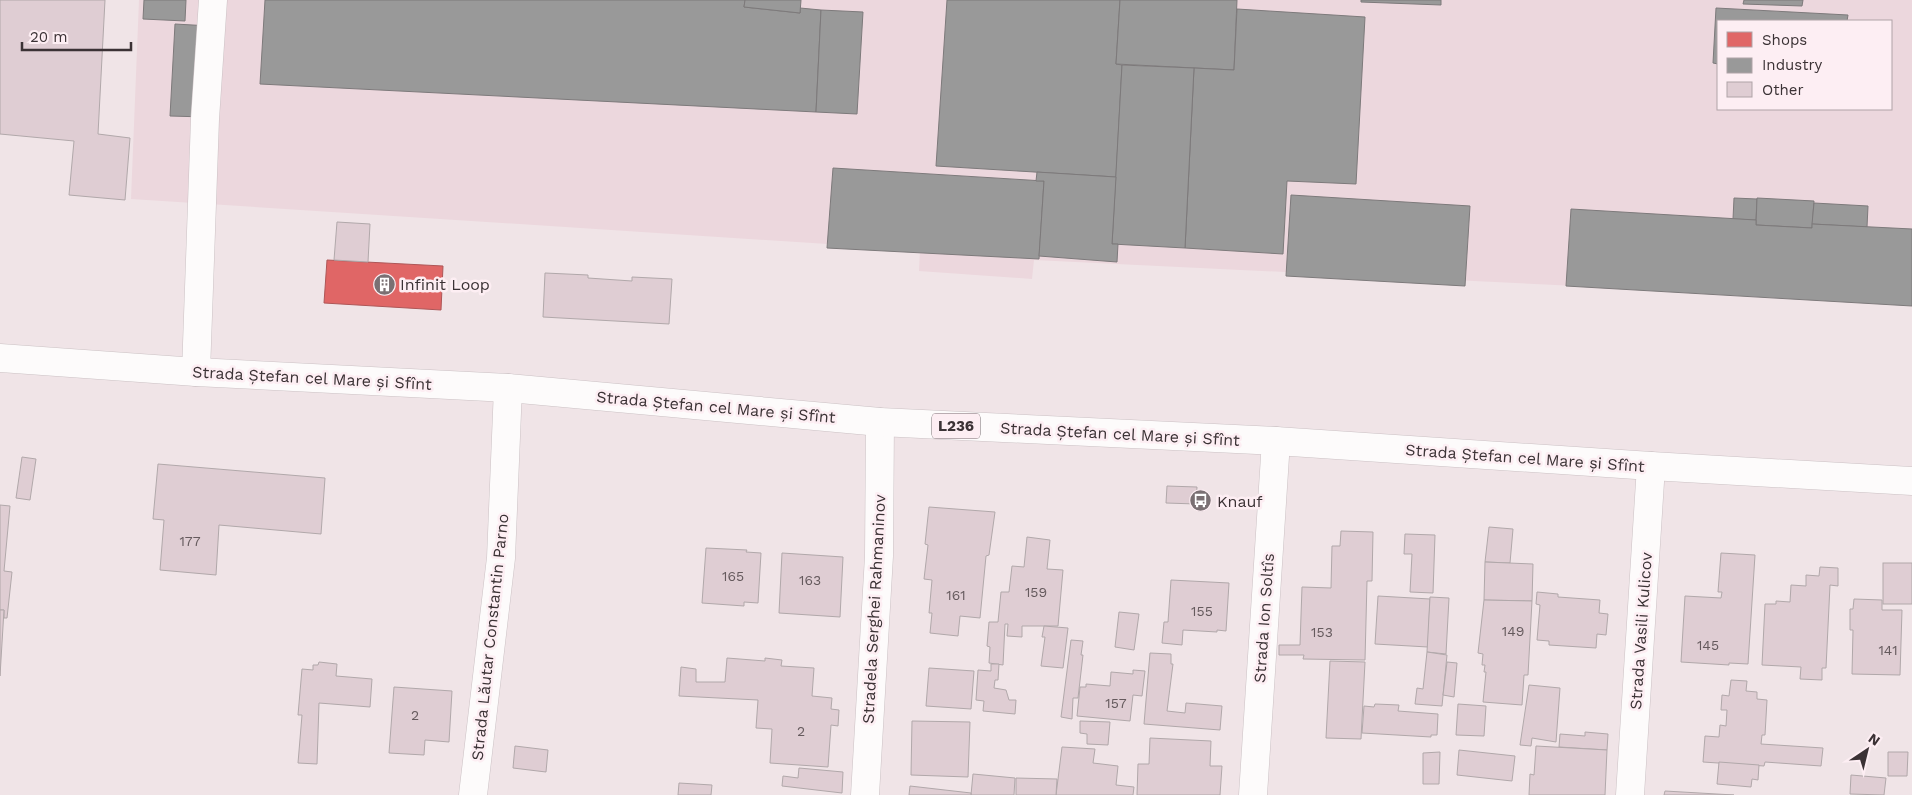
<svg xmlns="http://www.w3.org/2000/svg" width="1912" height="795" font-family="'Work Sans',sans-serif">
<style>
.built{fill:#ecd7dd;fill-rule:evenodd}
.shops{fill:#e06666;stroke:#ae5657}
.industry{fill:#999;stroke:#7d7a7b}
.building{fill:#dfcdd3;stroke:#b1a8aa}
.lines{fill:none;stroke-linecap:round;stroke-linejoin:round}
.minor-casing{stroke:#cbc1c4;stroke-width:29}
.major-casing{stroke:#cbc1c4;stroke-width:29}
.minor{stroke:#fdfbfb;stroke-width:28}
.major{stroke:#fdfbfb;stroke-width:28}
.labels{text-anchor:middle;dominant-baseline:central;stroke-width:5;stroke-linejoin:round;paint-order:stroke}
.number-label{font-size:14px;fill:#655a5d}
.shield{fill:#fdeef3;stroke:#756a6e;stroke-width:1}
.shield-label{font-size:15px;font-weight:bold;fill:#3b3235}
.poi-label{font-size:16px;fill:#3b3235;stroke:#fdeef3;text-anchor:start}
.street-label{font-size:16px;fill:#3b3235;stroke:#fdeef3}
</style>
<rect width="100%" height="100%" fill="#f0e4e7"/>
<path class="built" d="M139 0H1912V302L1034 260 1032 279 919 271 920 250 131 199ZM1718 21H1891V109H1718Z"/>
<path class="shops" d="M327 260 443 266 441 310 324 303Z"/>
<g class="industry">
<path d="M144 0H186L185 21 143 19Z"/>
<path d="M265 0H745L744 7 800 13V8L821 10 816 112 260 84Z"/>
<path d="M745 0H801L800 13 744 7Z"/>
<path d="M947 0H1120L1116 64 1122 65 1116 177 936 166Z"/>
<path d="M1120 0H1237L1234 70 1116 64Z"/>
<path d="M1361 0H1441V5L1361 2Z"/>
<path d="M1744 0H1803L1802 6 1743 4Z"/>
<path d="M1716 8 1848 15 1847 21H1718V64L1713 63Z"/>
<path d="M1237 9 1365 17 1356 184 1287 181 1283 254 1185 248 1194 68 1234 70Z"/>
<path d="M821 10 863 12 857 114 816 112Z"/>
<path d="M175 24 210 26 205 117 170 116Z"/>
<path d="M1122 65 1194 68 1185 248 1112 244Z"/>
<path d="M833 168 1044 181 1039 259 827 248Z"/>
<path d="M1037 172 1116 177 1112 244H1118L1117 262 1039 256 1044 181H1036Z"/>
<path d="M1291 195 1470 206 1465 286 1286 276Z"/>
<path d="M1734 198 1757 199 1756 220 1733 219Z"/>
<path d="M1757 198 1814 201 1812 228 1756 225Z"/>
<path d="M1814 203 1868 206 1867 227 1812 224Z"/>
<path d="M1571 209 1756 220V225L1812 228V224L1912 229V306L1566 286Z"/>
</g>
<g class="building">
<path d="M0 0H105L98 134 130 138 125 200 69 195 74 141 0 134Z"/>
<path d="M337 222 370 224 368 262 334 260Z"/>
<path d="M545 273 588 275V278L632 281V277L672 279 669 324 543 317Z"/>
<path d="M22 457 36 459 30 500 16 498Z"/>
<path d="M158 464 325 478 321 534 219 525 216 575 160 570 164 520 153 519Z"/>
<path d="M1167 486 1197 487 1196 504 1166 503Z"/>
<path d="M0 505 10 506 4 571 12 572 7 618H4V610H0Z"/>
<path d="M929 507 995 512 989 555 986 556 980 618 960 616 958 636 930 633 932 613H929L932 580 924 579 928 545 925 544Z"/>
<path d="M1489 527 1513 529 1510 563 1485 562Z"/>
<path d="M1341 531 1373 532 1372 581H1367L1365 660 1303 659 1304 655H1279V645H1300L1302 587 1331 588 1332 546H1340Z"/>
<path d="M1405 534 1435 535 1433 593 1410 592 1412 554H1404Z"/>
<path d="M1027 537 1050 540 1047 569 1063 570 1058 626H1022V637L1007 636 1008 624H1005L1003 665 989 663 990 647 987 646 989 622H998L1001 592H1009L1012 566 1024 567Z"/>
<path d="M706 548 747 550 746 552 761 553 758 603 744 602V606L702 603Z"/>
<path d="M782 553 843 557 840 617 779 613Z"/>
<path d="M1721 553 1755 555 1748 664 1729 663V665L1681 662 1685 596 1721 598 1722 592H1718Z"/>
<path d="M1485 562 1533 564 1532 601 1484 600Z"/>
<rect x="1883" y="563" width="29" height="41"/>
<path d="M1820 567 1838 568V586L1830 585 1826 668H1822V680L1800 679 1801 667 1762 665 1765 604H1776V601L1790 602 1791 585 1806 586V575L1819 576Z"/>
<path d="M1171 580 1229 583 1226 631 1217 630V632L1183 630 1182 645 1162 643 1164 622H1168Z"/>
<path d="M1537 592 1558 594V597L1600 600 1599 613 1608 614 1606 635 1597 634 1596 648 1549 645V641L1537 640 1540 605 1536 604Z"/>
<path d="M1378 596 1430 599 1428 647 1375 644Z"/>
<path d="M1430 597 1449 598 1446 654 1427 652Z"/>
<path d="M1854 599 1882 600V610H1902L1900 675 1852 674 1853 630H1850V609H1853Z"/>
<path d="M1484 600 1532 601 1528 675H1524L1522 705 1483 702 1486 672H1484L1485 665H1482L1483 654 1478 653Z"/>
<path d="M0 610H4L0 676Z"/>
<path d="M1119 612 1139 614 1134 650 1115 647Z"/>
<path d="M1044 626 1068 628 1063 668 1041 666 1045 637H1042Z"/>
<path d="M1071 640 1083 641 1081 655H1083L1078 698H1073L1072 719 1061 717Z"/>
<path d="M1427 652 1447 655 1442 706 1415 704 1417 688 1423 689Z"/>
<path d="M1150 653 1171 654V664H1173L1167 711 1185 713 1186 703 1222 706 1220 730 1144 724Z"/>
<path d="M727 658 765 661V658L782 660 781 666 814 668 812 696 832 698 831 709 839 710 838 726 831 725 828 767 770 763 772 729 756 728 758 700 679 696 681 667 696 669V682H725Z"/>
<path d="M1330 661 1365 662 1361 739 1326 738Z"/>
<path d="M319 662 337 664 336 676 372 679 370 707 319 703 317 764 298 763 302 715H298L302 669 313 670V665H318Z"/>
<path d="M1447 662 1457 663 1454 697 1443 695Z"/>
<path d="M991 664H999L998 680H995L994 688 1006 690 1009 700H1016L1015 714 983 711 984 701 976 700 978 670 991 671Z"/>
<path d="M929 668 974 671 971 709 926 706Z"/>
<path d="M1133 670 1145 671 1142 696 1133 695 1130 721 1077 716 1080 687H1086V684L1110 686 1111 672 1133 674Z"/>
<path d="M1731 680 1747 681 1746 691 1757 692V699L1767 700 1765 735H1762L1761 744 1823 748 1821 766 1765 762 1764 766 1703 762 1705 736 1719 737 1720 725 1726 726 1727 710H1721L1722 695 1729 696Z"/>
<path d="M1529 685 1560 688 1556 742 1532 738 1531 746 1520 745Z"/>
<path d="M394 687 452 691 449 742 425 740 424 755 389 753Z"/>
<path d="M1375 704 1399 705 1398 711 1438 714 1437 735H1431V737L1362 733 1364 706 1374 707Z"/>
<path d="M1458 704 1486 706 1484 736 1456 735Z"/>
<path d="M912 721 970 722 968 777 911 775Z"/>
<path d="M1080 721 1110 722 1108 745 1087 744V734L1080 733Z"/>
<path d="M1585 732 1608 734 1607 750 1559 747 1560 734 1585 736Z"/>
<path d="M1150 738 1211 741 1210 766H1222L1220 795H1137L1138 764H1149Z"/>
<path d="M515 746 548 750 546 772 513 768Z"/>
<path d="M1536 746 1607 750 1605 795H1529L1530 774 1534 775Z"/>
<path d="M1062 747 1095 749 1093 763 1118 766 1116 785 1134 787 1133 795H1056Z"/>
<path d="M1459 750 1515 756 1512 781 1457 775Z"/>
<path d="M1440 752 1439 784H1423V753Z"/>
<path d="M1888 752H1908L1907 776H1888Z"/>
<path d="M1719 762 1759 765 1758 780 1752 779 1751 787 1717 784Z"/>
<path d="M799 768 843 772 842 793 782 786 783 776 798 778Z"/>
<path d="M973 774 1015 778 1014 795H971Z"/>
<path d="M1851 775 1886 778 1884 795 1850 794Z"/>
<path d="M1016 778 1057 779 1056 795H1016Z"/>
<path d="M679 783 712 785 711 795H678Z"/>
<path d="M910 786 971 793V795H909Z"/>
<path d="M1665 791 1734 795H1664Z"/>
</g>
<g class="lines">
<defs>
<g id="minor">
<path d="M196 372 205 119 213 0"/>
<path d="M473 795 501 558 508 388"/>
<path d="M865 795 879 556 880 422"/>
<path d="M1253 795 1276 441"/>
<path d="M1630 795 1651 466"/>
</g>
<path id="major" d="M0 358 196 372 508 388 880 422 1276 441 1651 466 1912 481"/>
</defs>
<use href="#minor" class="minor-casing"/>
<use href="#major" class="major-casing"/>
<use href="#minor" class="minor"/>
<use href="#major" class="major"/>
</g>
<defs>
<symbol id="building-disc" viewBox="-11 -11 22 22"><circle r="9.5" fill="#7a7073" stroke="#fdeef3"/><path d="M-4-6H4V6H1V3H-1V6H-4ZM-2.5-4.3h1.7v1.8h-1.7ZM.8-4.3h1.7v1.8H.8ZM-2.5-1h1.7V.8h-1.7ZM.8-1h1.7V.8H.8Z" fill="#fff"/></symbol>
<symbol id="bus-disc" viewBox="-11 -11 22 22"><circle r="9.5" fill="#7a7073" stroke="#fdeef3"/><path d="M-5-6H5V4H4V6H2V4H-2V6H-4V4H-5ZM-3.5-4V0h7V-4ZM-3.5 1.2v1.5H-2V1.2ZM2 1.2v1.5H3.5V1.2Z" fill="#fff"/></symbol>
</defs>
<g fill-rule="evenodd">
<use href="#building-disc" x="372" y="272" width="25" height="25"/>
<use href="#bus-disc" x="1188" y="488" width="25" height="25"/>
</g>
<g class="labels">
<g class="number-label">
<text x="190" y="541">177</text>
<text x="733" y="576">165</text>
<text x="810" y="580">163</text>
<text x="1036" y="592">159</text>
<text x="956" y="595">161</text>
<text x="1202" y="611">155</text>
<text x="1513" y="631">149</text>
<text x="1322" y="632">153</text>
<text x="1708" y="645">145</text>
<text x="1888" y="650">141</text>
<text x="1116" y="703">157</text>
<text x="415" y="715">2</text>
<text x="801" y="731">2</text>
</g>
<rect class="shield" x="932" y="413.5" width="48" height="25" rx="4"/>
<g class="shield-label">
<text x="956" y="426">L236</text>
</g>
<g class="poi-label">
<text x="400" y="284">Infinit Loop</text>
<text x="1217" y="501">Knauf</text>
</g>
<g class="street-label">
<text transform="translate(312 378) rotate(3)">Strada Ștefan cel Mare și Sfînt</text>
<text transform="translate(716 407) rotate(5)">Strada Ștefan cel Mare și Sfînt</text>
<text transform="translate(1120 434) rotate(3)">Strada Ștefan cel Mare și Sfînt</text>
<text transform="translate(1525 458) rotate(4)">Strada Ștefan cel Mare și Sfînt</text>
<text transform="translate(874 609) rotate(-87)">Stradela Serghei Rahmaninov</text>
<text transform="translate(1264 618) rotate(-86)">Strada Ion Soltîs</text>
<text transform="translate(1641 631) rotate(-86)">Strada Vasili Kulicov</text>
<text transform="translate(490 637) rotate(-84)">Strada Lăutar Constantin Parno</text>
</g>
</g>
<rect x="1717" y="20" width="175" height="90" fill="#fdeef3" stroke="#afa3a7"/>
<rect x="1727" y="32" width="25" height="15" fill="#e06666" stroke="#afa3a7"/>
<text x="1762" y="45" font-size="15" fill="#3b3235">Shops</text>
<rect x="1727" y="58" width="25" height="15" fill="#999999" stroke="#afa3a7"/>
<text x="1762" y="70" font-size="15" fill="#3b3235">Industry</text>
<rect x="1727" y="82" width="25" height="15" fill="#dfcdd3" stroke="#afa3a7"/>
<text x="1762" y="95" font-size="15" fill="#3b3235">Other</text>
<g transform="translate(1867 750) rotate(35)" stroke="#fdeef3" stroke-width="4" paint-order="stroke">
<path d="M0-4L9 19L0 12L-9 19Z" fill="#3b3235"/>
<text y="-8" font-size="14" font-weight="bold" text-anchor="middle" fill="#3b3235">N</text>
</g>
<path d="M22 42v8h109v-8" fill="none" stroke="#3b3235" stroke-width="2.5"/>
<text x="30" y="42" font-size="15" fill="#3b3235" stroke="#fdeef3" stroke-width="4" paint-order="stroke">20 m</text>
</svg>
